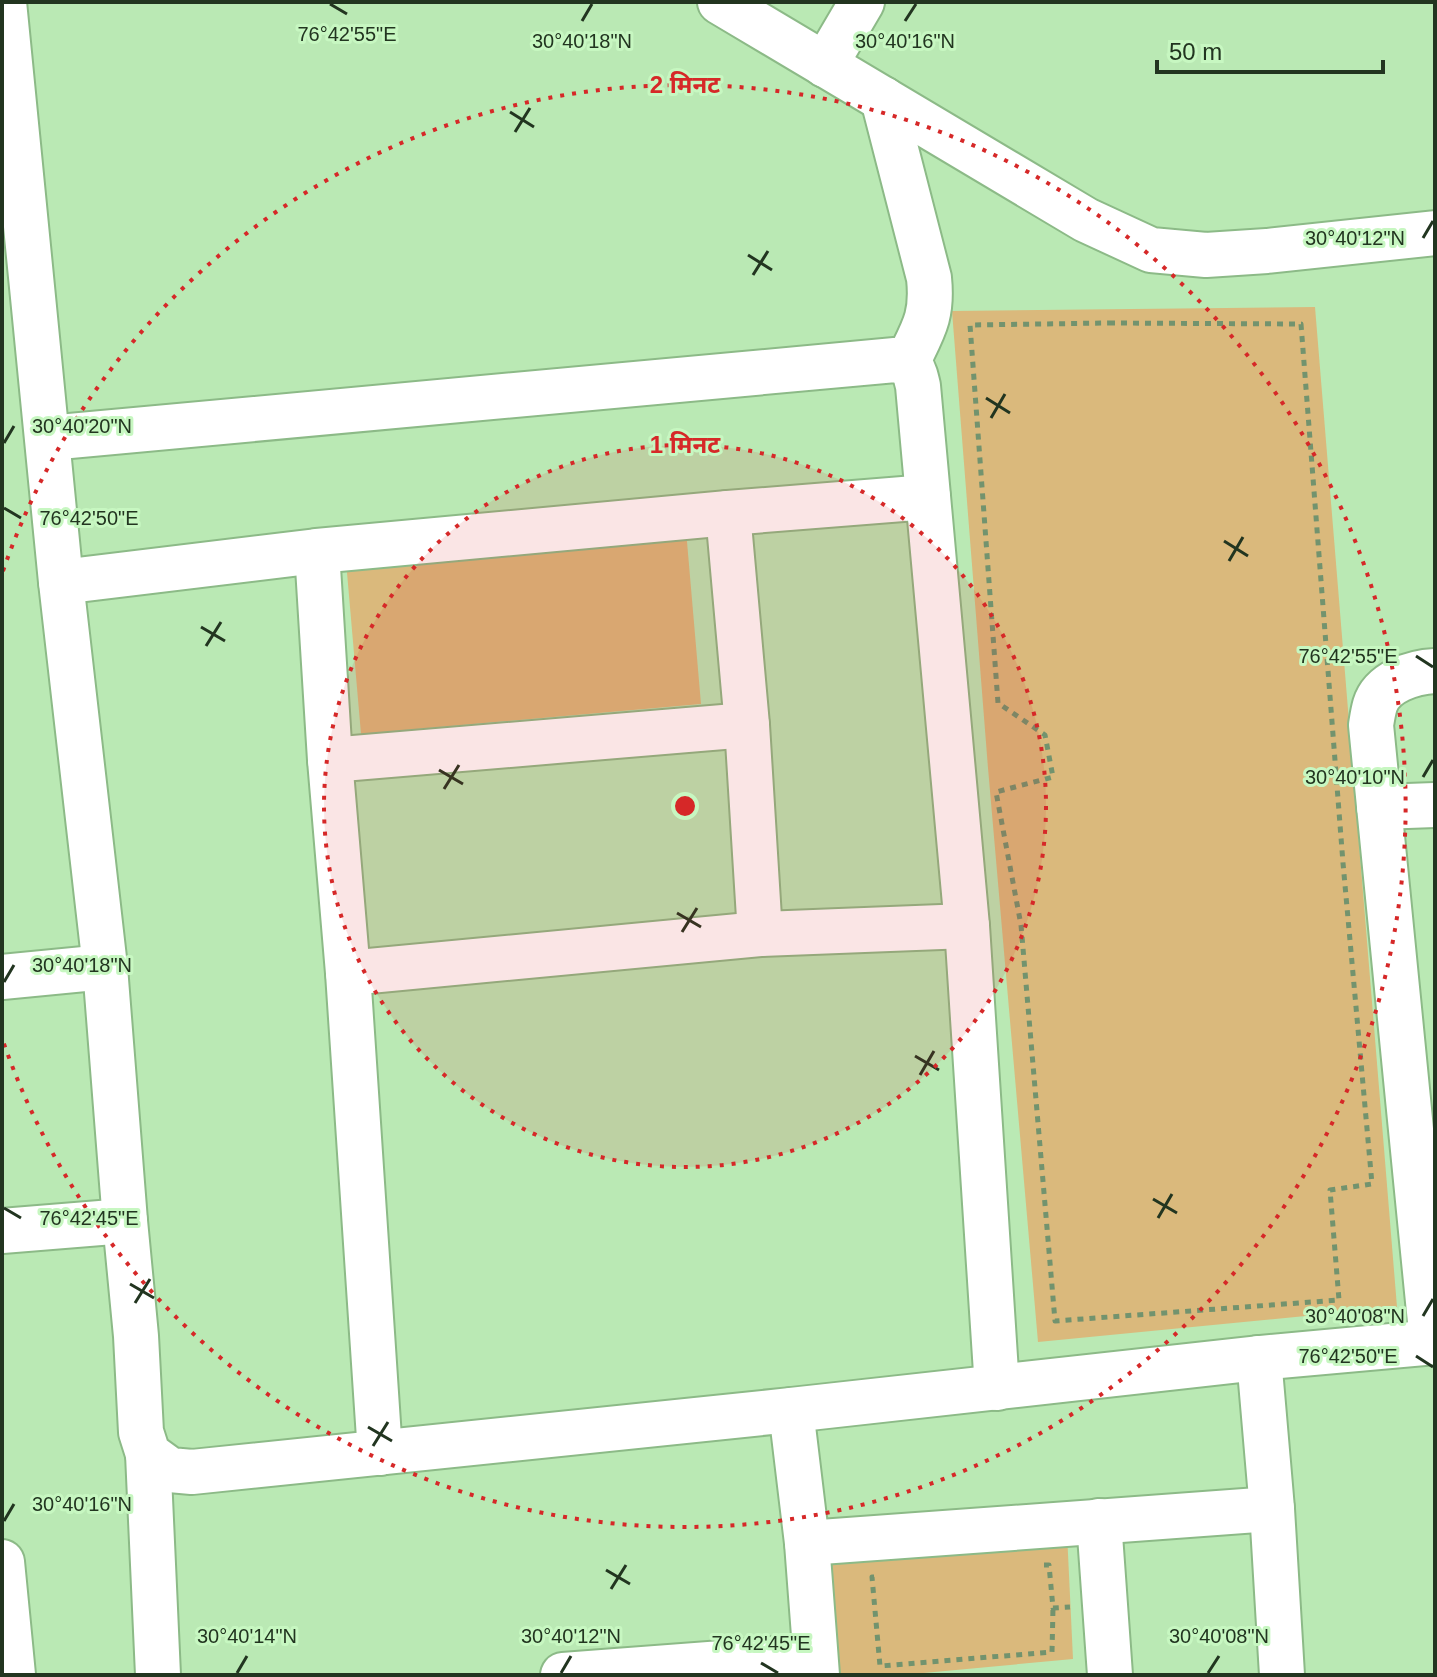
<svg xmlns="http://www.w3.org/2000/svg" width="1437" height="1677" font-family="Helvetica,'Noto Sans Devanagari',sans-serif">
<style>
.green{fill:#dab97c}
.lines{fill:none;stroke-linecap:round;stroke-linejoin:round}
.minor-casing{stroke:#8cba87;stroke-width:48}
.path{stroke:#72936e;stroke-width:5;stroke-dasharray:6 6;stroke-linecap:butt}
.minor{stroke:#fff;stroke-width:44}
.ticks{fill:none;stroke:#223520;stroke-width:3}
.ring{fill:none;stroke:#d62828;stroke-width:4;stroke-dasharray:4 8}
.ticks-label{font-size:20px;text-anchor:middle;fill:#223520;stroke:#c7f7c1;stroke-width:6;stroke-linejoin:round;paint-order:stroke}
.centre{fill:#d62828;stroke:#c7f7c1;stroke-width:4}
.ring-label{font-size:24px;text-anchor:middle;font-weight:bold;fill:#d62828;stroke:#c7f7c1;stroke-width:6;stroke-linejoin:round;paint-order:stroke}
</style>
<rect width="100%" height="100%" fill="#bae9b4"/>
<g class="green">
<path d="M1315 307 1397 1307 1038 1342 988 768 952 311Z"/>
<path d="M686 530 701 704 361 734 346 561Z"/>
<path d="M1067 1533 1073 1659 902 1675H824L817 1551Z"/>
</g>
<g class="lines">
<defs>
<g id="minor">
<path d="M4 2 61 582 105 967 125 1221 136 1336 141 1432 148 1454 170 1470 192 1472 791 1410 1259 1358 1435 1342"/>
<path d="M720 2 1086 220 1151 250 1206 255 1267 251 1435 233"/>
<path d="M825 65 862 2"/>
<path d="M883 99 929 278C933 317 923 330 907 363"/>
<path d="M48 438 895 360C913 364 914 369 918 386L967 926 997 1388"/>
<path d="M728 513 747 725 760 934"/>
<path d="M317 551 330 760 348 973 380 1453"/>
<path d="M61 582 317 551 728 513 928 497"/>
<path d="M330 760 747 725"/>
<path d="M1379 807 1435 805"/>
<path d="M348 973 760 934 967 926"/>
<path d="M2 977 105 967"/>
<path d="M2 1231 125 1221"/>
<path d="M1432 1342 1371 725C1372 719 1373 712 1375 705 1382 682 1413 672 1435 671"/>
<path d="M1259 1358 1272 1509 1282 1675"/>
<path d="M791 1410 807 1543 817 1675"/>
<path d="M148 1454 158 1675"/>
<path d="M1099 1521 1110 1675"/>
<path d="M807 1543 1272 1509"/>
<path d="M2 1562 13 1675"/>
<path d="M563 1675 815 1656"/>
</g>
</defs>
<use href="#minor" class="minor-casing"/>
<g class="path">
<path d="M1109 323 1301 324 1343 863 1372 1184 1330 1190 1339 1300 1055 1321 1021 925 996 792 1053 777 1045 735 998 703 970 325Z"/>
<path d="M1044 1565H1049L1053 1608 1070 1607"/>
<path d="M874 1577H872L880 1666 1052 1652 1053 1608"/>
</g>
<use href="#minor" class="minor"/>
</g>
<path class="ticks" d="M330 4 347 14M582 21 592 4M905 21 916 4M510 112 534 127M515 132 530 108M1423 238 1433 221M748 255 772 270M753 275 768 251M986 398 1010 413M991 418 1005 394M4 443 14 426M4 508 21 518M1224 541 1248 556M1229 561 1243 537M201 627 225 641M206 646 221 622M1416 656 1433 667M439 770 463 784M1423 777 1433 760M444 789 459 765M677 913 701 927M682 932 697 908M4 982 14 965M915 1056 939 1070M920 1075 934 1051M1153 1199 1177 1213M4 1208 21 1218M1158 1218 1172 1194M130 1284 154 1298M135 1303 150 1279M1423 1316 1433 1299M1416 1356 1433 1367M368 1427 392 1441M373 1446 388 1422M4 1521 14 1504M606 1570 630 1584M611 1589 626 1565M761 1663 778 1673M237 1673 247 1656M561 1673 571 1656M1208 1673 1219 1656"/>
<circle cx="685" cy="806" r="361" fill="#d62828" fill-opacity=".12"/>
<g class="ring">
<circle cx="685" cy="806" r="361"/>
<path d="M3 571A721 721 0 1 1 3 1041"/>
</g>
<g class="ticks-label">
<text x="347" y="41">76°42'55"E</text>
<text x="905" y="48">30°40'16"N</text>
<text x="582" y="48">30°40'18"N</text>
<text x="1355" y="245">30°40'12"N</text>
<text x="82" y="433">30°40'20"N</text>
<text x="89" y="525">76°42'50"E</text>
<text x="1348" y="663">76°42'55"E</text>
<text x="1355" y="784">30°40'10"N</text>
<text x="82" y="972">30°40'18"N</text>
<text x="89" y="1225">76°42'45"E</text>
<text x="1355" y="1323">30°40'08"N</text>
<text x="1348" y="1363">76°42'50"E</text>
<text x="82" y="1511">30°40'16"N</text>
<text x="247" y="1643">30°40'14"N</text>
<text x="571" y="1643">30°40'12"N</text>
<text x="1219" y="1643">30°40'08"N</text>
<text x="761" y="1650">76°42'45"E</text>
</g>
<circle cx="685" cy="806" r="12" class="centre"/>
<g class="ring-label">
<text x="685" y="93">2 मिनट</text>
<text x="685" y="453">1 मिनट</text>
</g>
<rect width="1437" height="1677" fill="none" stroke="#223520" stroke-width="8"/>
<path d="M1157 60v12h226v-12" fill="none" stroke="#223520" stroke-width="4"/>
<text x="1169" y="60" font-size="24" fill="#223520" stroke="#c7f7c1" stroke-width="6" paint-order="stroke">50 m</text>
</svg>
